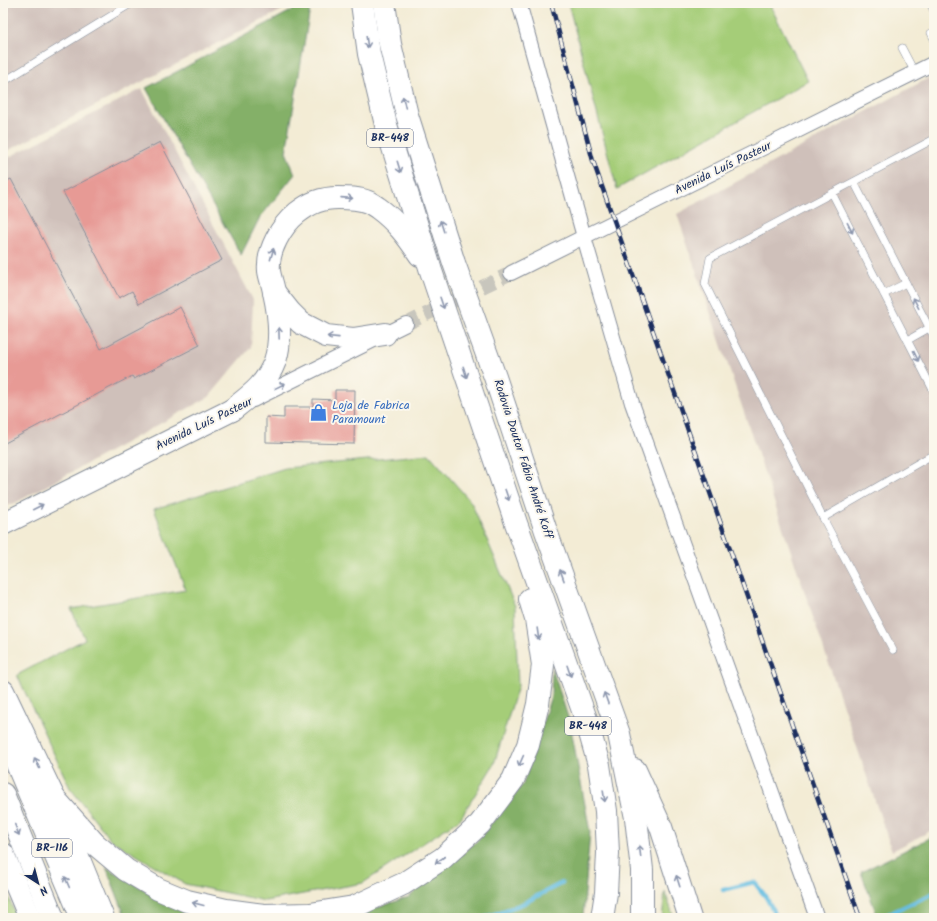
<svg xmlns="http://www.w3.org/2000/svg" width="937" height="921" font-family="Kalam,sans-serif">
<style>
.industrial{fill:#cfc0ba}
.green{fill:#a5cd78;stroke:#607e6b}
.forest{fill:#84b068;stroke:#507063}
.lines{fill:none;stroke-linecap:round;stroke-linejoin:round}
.stream{stroke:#65bee2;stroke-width:4.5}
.building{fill:#e79a95}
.minor-tunnel{stroke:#c8c6bd;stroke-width:14;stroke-dasharray:14 7;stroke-linecap:butt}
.service-casing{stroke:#878e9a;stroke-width:8}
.minor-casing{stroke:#878e9a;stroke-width:16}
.trunk-casing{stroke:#878e9a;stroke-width:24}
.motorway-casing{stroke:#878e9a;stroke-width:24}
.service{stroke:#fff;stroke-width:7}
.minor{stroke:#fff;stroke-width:14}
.trunk{stroke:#fff;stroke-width:22}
.motorway{stroke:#fff;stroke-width:22}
.rail-casing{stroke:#1b2f5e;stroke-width:4.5}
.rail{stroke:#fbf7ec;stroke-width:3;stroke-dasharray:9;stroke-linecap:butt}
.oneway{stroke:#8d97ae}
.labels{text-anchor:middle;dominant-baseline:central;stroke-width:4;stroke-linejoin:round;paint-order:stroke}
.shield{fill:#fbf7ec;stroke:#5e6b89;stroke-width:1}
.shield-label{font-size:11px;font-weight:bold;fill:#1b2f5e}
.street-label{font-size:12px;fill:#1b2f5e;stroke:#fbf7ec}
.shop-label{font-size:12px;fill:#366cbe;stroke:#fbf7ec;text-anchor:start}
</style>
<rect width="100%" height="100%" fill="#fbf7ec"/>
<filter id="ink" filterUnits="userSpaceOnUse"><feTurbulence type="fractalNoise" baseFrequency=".025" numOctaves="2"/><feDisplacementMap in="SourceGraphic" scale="8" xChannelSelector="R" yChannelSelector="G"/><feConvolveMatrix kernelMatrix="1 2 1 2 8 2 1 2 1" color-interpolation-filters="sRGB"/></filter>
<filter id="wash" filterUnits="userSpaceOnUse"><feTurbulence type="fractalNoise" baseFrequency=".012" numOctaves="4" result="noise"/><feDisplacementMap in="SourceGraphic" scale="16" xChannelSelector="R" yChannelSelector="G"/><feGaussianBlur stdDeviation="0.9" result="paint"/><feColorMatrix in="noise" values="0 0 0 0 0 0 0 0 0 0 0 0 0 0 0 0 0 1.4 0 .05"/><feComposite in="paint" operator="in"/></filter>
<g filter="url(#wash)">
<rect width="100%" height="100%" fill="#f3ecd5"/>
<g class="industrial">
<path d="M15 3H294V4L3 153V9Z"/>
<path d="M934 75V829L892 851 677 214Z"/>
<path d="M142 89 253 300 251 347 209 397 15 503 3 507V160Z"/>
</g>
<g class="green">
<path d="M568 3H769L808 81 617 189Z"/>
<path d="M429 454 471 502 515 606 518 686 494 764 460 819 363 883 265 901 185 884 111 840 70 788 17 675 85 639 71 609 186 590 154 509 285 468Z"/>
<path d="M3 884 17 918H3Z"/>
<path d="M665 892 674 918H662Z"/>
</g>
<g class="forest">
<path d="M306 3H311L286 152 295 174 259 219 241 255 146 88Z"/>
<path d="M552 668 570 723 590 832 583 918H346L409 897 477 841 523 784 551 696Z"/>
<path d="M934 836V918H878L861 872Z"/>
<path d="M106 867 193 918H126Z"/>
</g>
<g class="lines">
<g class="stream">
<path d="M723 890 754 882 766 897 777 918"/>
<path d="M484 918 522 904 562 883"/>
<path d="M880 918 934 893"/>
</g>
</g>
<g id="blocks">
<g class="building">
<path d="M160 142 222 260 139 304 132 291 119 298 63 192Z"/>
<path d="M11 179 101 349 180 307 200 345 134 379 132 376 3 444V183Z"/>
<path d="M335 390H355L354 444 266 442V417L284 418V407H313V399L335 400Z"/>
</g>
</g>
</g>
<g filter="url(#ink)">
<use href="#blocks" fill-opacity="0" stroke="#878e9a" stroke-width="1"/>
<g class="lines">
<path class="minor-tunnel" d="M406 324 511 273"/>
<defs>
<g id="service">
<path d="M930 3 934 11"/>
<path d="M931 33 934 39"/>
<path d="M902 48 915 73"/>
<path d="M3 82 132 3"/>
<path d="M934 139 710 258 705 284 823 518 934 454"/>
<path d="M854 182 934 337"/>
<path d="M832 193 934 392"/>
<path d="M884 294 906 283"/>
<path d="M908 340 929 328"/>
<path d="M823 518 893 650"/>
</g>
<g id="minor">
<path d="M519 3 584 237 632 403 817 918"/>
<path d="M511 273 934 63"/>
<path d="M253 400 406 324"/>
</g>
<g id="trunk">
<path d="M3 524 232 410"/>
<path d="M3 691 54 798 103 918"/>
<path d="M3 854 30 918"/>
</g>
<g id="motorway">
<path d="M362 3 369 54 386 125 431 271 516 523 586 719 599 765 606 811 608 853 606 893 602 918"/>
<path d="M384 3 390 44 407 115 454 263 495 377 546 531 619 734 636 818 642 870V918"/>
<path d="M274 292 290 312 301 323 326 336 353 339 385 334"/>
<path d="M232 410C251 395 266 385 275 361 282 340 279 314 274 292 273 285 270 278 269 271 267 251 281 226 297 213 310 203 321 198 338 198 348 198 359 198 368 202 371 203 375 206 378 208 396 221 408 237 420 255"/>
<path d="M3 731 82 918"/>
<path d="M635 770 661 827 690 918"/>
<path d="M3 794 53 918"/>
<path d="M54 798 95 844 126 870 158 889 187 901 226 910 264 915 310 914 354 907 403 884 443 858 480 824 513 780 528 745 538 704 543 665 536 619 530 599"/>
</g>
</defs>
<use href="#service" class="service-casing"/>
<use href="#minor" class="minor-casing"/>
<use href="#trunk" class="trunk-casing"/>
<use href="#motorway" class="motorway-casing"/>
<use href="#service" class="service"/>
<use href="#minor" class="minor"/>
<use href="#trunk" class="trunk"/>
<use href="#motorway" class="motorway"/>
<defs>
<path id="rail" d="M551 3 593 161 860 918"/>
</defs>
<use href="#rail" class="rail-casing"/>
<use href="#rail" class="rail"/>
</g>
<defs><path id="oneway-shaft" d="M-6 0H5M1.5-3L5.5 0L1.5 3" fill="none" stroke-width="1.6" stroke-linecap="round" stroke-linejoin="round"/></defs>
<g class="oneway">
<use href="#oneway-shaft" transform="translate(367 42) rotate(82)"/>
<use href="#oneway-shaft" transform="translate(404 102) rotate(-103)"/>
<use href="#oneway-shaft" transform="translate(399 167) rotate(73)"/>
<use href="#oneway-shaft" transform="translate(347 198) rotate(4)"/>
<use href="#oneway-shaft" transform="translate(442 226) rotate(-108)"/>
<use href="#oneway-shaft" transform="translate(850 228) rotate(63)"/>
<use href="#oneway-shaft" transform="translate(272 254) rotate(-74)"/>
<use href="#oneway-shaft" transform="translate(442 303) rotate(71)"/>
<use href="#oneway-shaft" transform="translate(916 303) rotate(-117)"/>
<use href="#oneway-shaft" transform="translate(279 333) rotate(-92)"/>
<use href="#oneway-shaft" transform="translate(333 337) rotate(-174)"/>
<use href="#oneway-shaft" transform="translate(916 356) rotate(64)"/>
<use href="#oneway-shaft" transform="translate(465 372) rotate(72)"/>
<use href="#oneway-shaft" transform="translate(280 386) rotate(-26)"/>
<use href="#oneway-shaft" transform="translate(507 495) rotate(71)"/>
<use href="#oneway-shaft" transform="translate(38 507) rotate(-27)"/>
<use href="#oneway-shaft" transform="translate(562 575) rotate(-110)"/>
<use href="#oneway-shaft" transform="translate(538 634) rotate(82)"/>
<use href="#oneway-shaft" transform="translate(569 671) rotate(71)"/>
<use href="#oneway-shaft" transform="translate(606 698) rotate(-110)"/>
<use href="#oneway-shaft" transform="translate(521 761) rotate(114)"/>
<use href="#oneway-shaft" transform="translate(37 763) rotate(-115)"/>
<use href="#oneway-shaft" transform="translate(604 796) rotate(81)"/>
<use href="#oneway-shaft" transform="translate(17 830) rotate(68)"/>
<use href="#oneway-shaft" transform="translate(640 851) rotate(-97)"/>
<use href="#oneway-shaft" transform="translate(440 860) rotate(144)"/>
<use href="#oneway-shaft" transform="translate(678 881) rotate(-108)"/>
<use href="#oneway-shaft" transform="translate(67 882) rotate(-113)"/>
<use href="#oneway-shaft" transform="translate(198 904) rotate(-166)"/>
</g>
</g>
<defs>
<symbol id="shop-bare" viewBox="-9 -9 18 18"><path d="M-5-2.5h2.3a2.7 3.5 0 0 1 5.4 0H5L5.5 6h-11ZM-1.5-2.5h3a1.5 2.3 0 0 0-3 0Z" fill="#3f7fe0" stroke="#fbf7ec" stroke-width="2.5" paint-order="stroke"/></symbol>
</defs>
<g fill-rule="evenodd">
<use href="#shop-bare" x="306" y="400" width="25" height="25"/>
</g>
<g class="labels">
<g class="shield">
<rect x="367" y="129" width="46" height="18" rx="3"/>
<rect x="565" y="717" width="46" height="18" rx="3"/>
<rect x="32" y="839" width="40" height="18" rx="3"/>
</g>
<g class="shield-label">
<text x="390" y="138">BR-448</text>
<text x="588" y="726">BR-448</text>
<text x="52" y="848">BR-116</text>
</g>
<g class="street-label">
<text transform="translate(723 168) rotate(-26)">Avenida Luís Pasteur</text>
<text transform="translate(204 424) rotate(-26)">Avenida Luís Pasteur</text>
<text transform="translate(523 459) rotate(72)">Rodovia Doutor Fábio André Koff</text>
</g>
<g class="shop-label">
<text x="332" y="405">Loja de Fabrica<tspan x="332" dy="14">Paramount</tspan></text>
</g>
</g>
<rect width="937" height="921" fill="none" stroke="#fbf7ec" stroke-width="16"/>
<g transform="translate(38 883) rotate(144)" stroke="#fbf7ec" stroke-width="3" paint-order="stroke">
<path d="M0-3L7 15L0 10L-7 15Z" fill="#1b2f5e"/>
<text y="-6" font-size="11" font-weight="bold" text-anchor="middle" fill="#1b2f5e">N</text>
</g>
</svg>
